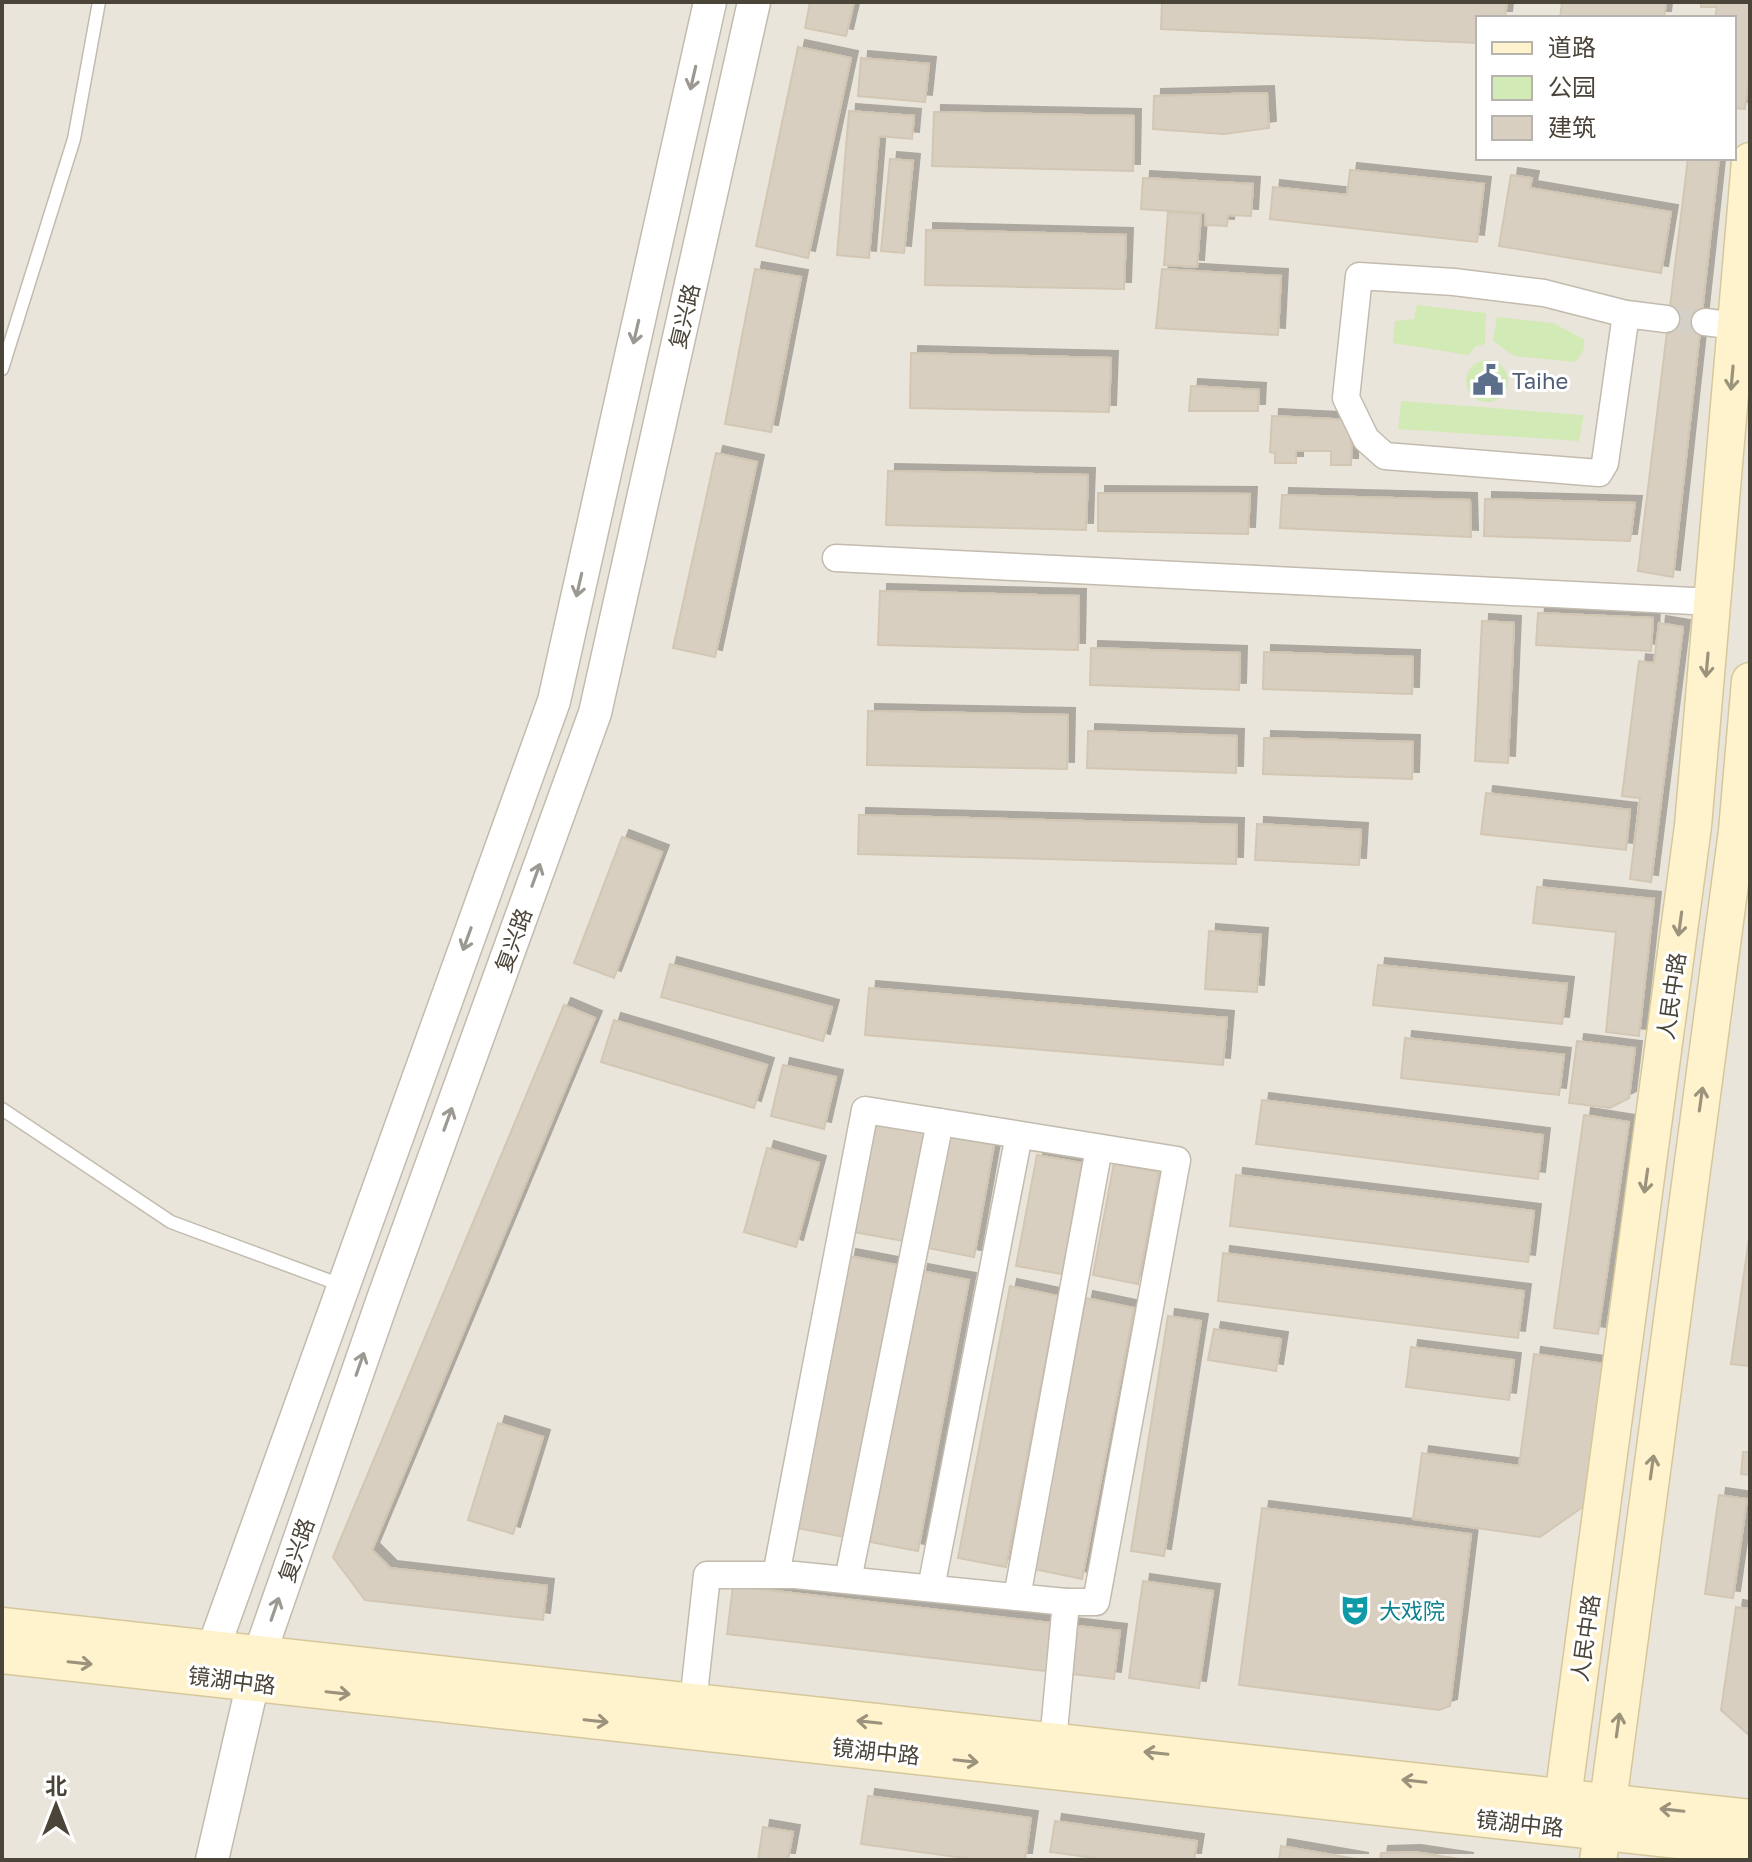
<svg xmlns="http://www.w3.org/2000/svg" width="1752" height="1862" font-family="'Golos Text','Noto Sans SC',sans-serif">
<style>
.residential{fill:#eae5da;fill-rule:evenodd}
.green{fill:#d2eab5}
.building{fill:#d8cfc1;stroke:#d3c7b4;stroke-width:2;filter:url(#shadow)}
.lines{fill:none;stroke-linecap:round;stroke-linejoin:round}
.minor-tunnel{stroke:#d4d0c8;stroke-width:26;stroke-dasharray:26 13;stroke-linecap:butt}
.service-casing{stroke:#c2bbae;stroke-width:15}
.minor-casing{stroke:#c2bbae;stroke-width:29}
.tertiary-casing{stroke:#c2bbae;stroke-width:35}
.secondary-casing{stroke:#d6c79b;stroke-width:39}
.service{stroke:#fff;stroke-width:12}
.minor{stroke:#fff;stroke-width:26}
.tertiary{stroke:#fff;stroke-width:32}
.secondary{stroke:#fff3cd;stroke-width:36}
.oneway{stroke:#9c9892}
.oneway2{stroke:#9c937c}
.labels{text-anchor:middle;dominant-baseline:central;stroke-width:6;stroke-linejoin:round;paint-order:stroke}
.street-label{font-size:22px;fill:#4b4439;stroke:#fff}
.service-label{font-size:22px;fill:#4e5e75;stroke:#fff;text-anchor:start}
.culture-label{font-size:22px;fill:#0d838f;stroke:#fff;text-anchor:start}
</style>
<defs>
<filter id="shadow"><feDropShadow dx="7" dy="-7" stdDeviation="0" flood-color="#0004"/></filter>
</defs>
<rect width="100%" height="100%" fill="#f6f3ec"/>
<path class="residential" d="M2 2H1750V1860H2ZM1478 18H1734V158H1478Z"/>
<g class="green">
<path d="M1417 305 1486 313 1485 344 1476 346 1468 355 1393 343 1395 321 1414 319Z"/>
<path d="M1497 317 1553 323 1584 339V349L1576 362 1514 356 1493 341Z"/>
<circle cx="1487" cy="381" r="21"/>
<path d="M1401 401 1584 415 1579 441 1398 429Z"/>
</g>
<g class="building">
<path d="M810 2H854L846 36 805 28Z"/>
<path d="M1162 2H1507L1505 18H1478V43L1161 29Z"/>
<path d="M1562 2H1666L1664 18H1560Z"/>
<path d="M1701 2H1750V69L1745 109 1734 108V18H1715L1717 7H1701Z"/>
<path d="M798 47 851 58 808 258 756 246Z"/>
<path d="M861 58 929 64 925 102 858 96Z"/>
<path d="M1267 93 1269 128 1224 134 1153 129 1154 96Z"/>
<path d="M849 111 914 116 912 139 879 136 869 258 837 255Z"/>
<path d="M934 112 1134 116 1133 171 932 166Z"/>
<path d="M1688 158H1719L1673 577 1638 571Z"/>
<path d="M890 159 913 161 904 253 881 251Z"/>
<path d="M1350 170 1484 184 1477 242 1270 219 1273 187 1347 195Z"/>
<path d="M1511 175 1532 178 1530 188 1671 212 1661 273 1499 246Z"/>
<path d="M1143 178 1253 184 1251 216 1228 215 1227 226 1205 225V213L1141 209Z"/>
<path d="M1168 212 1201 214 1197 267 1164 265Z"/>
<path d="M926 230 1126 235 1124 289 925 285Z"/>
<path d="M755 269 801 277 771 432 725 424Z"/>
<path d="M1162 269 1281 276 1278 335 1156 328Z"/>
<path d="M911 353 1111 358 1109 412 910 408Z"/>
<path d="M1191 386 1259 390 1258 411H1189Z"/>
<path d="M1272 416 1352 420 1351 465H1331V451H1296V463H1275V453L1270 452Z"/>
<path d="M716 453 757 462 715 657 673 648Z"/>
<path d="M888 471 1088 475 1086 530 886 525Z"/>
<path d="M1098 493 1250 494 1248 534 1098 531Z"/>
<path d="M1282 495 1470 500 1471 537 1280 528Z"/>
<path d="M1485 499 1635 503 1630 541 1484 536Z"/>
<path d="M880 591 1079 596 1078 650 878 645Z"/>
<path d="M1538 613 1653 618 1651 651 1536 645Z"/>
<path d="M1482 621 1514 623 1508 763 1475 761Z"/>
<path d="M1659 623 1683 627 1651 882 1630 879 1640 798 1622 796 1639 661 1654 663Z"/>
<path d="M1091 648 1240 653 1239 690 1090 685Z"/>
<path d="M1264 652 1413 657 1412 694 1263 689Z"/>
<path d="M868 711 1068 715 1067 769 867 765Z"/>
<path d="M1088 731 1237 736 1236 773 1087 768Z"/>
<path d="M1264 738 1413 742 1412 779 1263 774Z"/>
<path d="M1486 793 1630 810 1626 850 1481 834Z"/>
<path d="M859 815 1237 825 1236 864 858 854Z"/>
<path d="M1257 824 1361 830 1359 865 1255 860Z"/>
<path d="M622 837 662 852 614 978 574 963Z"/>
<path d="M1537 887 1654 899 1639 1036 1606 1032 1616 932 1533 923Z"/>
<path d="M1209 931 1261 935 1257 992 1205 989Z"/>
<path d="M670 964 832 1007 823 1041 661 997Z"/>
<path d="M1378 965 1567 984 1562 1024 1373 1005Z"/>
<path d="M869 988 1227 1018 1223 1065 865 1035Z"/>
<path d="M564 1005 595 1018 372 1550 390 1568 547 1586 543 1620 365 1600 333 1557Z"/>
<path d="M614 1020 767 1065 754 1108 601 1062Z"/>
<path d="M1405 1038 1564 1055 1559 1095 1401 1078Z"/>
<path d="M1577 1041 1635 1048 1629 1098 1610 1108 1569 1103Z"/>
<path d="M783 1065 836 1077 824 1129 771 1116Z"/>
<path d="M1262 1100 1543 1135 1538 1179 1256 1144Z"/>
<path d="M1584 1115 1629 1122 1598 1334 1554 1328Z"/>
<path d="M873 1123 924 1132 904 1241 853 1232Z"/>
<path d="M949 1137 994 1145 974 1257 928 1248Z"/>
<path d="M767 1148 819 1163 796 1247 744 1232Z"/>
<path d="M1037 1155 1082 1163 1062 1274 1016 1266Z"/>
<path d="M1114 1163 1159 1172 1138 1284 1093 1275Z"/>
<path d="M1236 1175 1534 1211 1528 1262 1230 1226Z"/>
<path d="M1750 1232V1360L1749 1366 1731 1364Z"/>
<path d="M1223 1253 1524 1291 1518 1338 1218 1301Z"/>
<path d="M849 1256 897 1265 845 1537 797 1528Z"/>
<path d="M921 1271 969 1280 918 1551 870 1542Z"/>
<path d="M1010 1286 1058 1296 1006 1567 958 1558Z"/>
<path d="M1086 1298 1134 1308 1082 1579 1034 1569Z"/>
<path d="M1168 1316 1201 1321 1164 1556 1131 1551Z"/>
<path d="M1214 1329 1281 1339 1276 1371 1208 1360Z"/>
<path d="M1411 1347 1514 1360 1509 1400 1406 1387Z"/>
<path d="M1534 1354 1606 1364 1587 1504 1540 1537 1413 1519 1422 1453 1519 1466Z"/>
<path d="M498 1423 543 1437 513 1534 468 1520Z"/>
<path d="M1743 1452H1750V1475L1741 1474Z"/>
<path d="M1719 1495 1747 1499 1733 1598 1705 1594Z"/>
<path d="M1262 1508 1471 1534 1450 1706 1439 1710 1239 1685Z"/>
<path d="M1143 1581 1213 1591 1199 1688 1129 1678Z"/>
<path d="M733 1586 1120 1631 1114 1679 727 1634Z"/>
<path d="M1736 1607 1750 1609V1736L1721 1710Z"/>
<path d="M868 1796 1031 1818 1025 1860H979L861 1844Z"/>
<path d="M1055 1821 1197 1841 1194 1860H1109L1050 1852Z"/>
<path d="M763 1827 793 1832 788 1860H758Z"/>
<path d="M1281 1846 1362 1860H1279Z"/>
<path d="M1414 1852 1467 1860H1380L1381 1853Z"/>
</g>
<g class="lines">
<path class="minor-tunnel" d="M1666 319 1705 322"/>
<defs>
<g id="service">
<path d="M2 369 74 139 99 2"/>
<path d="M2 1109 171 1222 341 1285"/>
</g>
<g id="minor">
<path d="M1626 314 1605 463 1599 473 1385 456 1366 439 1346 398 1359 276 1454 282 1544 293 1626 314 1666 319"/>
<path d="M1705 322 1736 326"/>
<path d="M836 558 1713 602"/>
<path d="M848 1580 940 1122"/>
<path d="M931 1588 1019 1135"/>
<path d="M1017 1597 1099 1148"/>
<path d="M693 1703 707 1575H795L1066 1602H1096L1177 1160 865 1110 776 1575"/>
<path d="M1053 1742 1066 1602"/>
</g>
<g id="tertiary">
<path d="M200 1671 213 1649 554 701 710 2"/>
<path d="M212 1860 259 1656 383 1299 595 713 754 2"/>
</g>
<g id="secondary">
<path d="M2 1626 1750 1818"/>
<path d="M2 1655 1750 1848"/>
<path d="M1560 1820 1693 826 1750 161"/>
<path d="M1598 1860 1608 1802 1737 831 1750 681"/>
</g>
</defs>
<use href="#service" class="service-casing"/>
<use href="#minor" class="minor-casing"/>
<use href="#tertiary" class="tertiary-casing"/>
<use href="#secondary" class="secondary-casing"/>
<use href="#service" class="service"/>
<use href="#minor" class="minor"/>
<use href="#tertiary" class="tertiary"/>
<use href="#secondary" class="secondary"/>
</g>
<defs><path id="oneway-shaft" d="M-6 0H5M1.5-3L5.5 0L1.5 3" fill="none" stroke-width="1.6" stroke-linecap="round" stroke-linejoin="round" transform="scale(2)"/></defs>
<g class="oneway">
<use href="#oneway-shaft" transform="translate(693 78) rotate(103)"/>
<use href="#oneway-shaft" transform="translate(636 332) rotate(103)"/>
<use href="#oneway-shaft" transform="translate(579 585) rotate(103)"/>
<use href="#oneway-shaft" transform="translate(536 875) rotate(-70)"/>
<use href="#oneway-shaft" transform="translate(467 939) rotate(110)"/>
<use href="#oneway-shaft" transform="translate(448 1119) rotate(-70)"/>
<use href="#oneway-shaft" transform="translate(360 1364) rotate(-71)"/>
<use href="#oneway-shaft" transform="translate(275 1609) rotate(-71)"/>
</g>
<g class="oneway2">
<use href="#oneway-shaft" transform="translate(1732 378) rotate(95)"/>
<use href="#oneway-shaft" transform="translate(1707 665) rotate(95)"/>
<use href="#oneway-shaft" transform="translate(1680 924) rotate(98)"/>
<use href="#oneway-shaft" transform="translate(1701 1099) rotate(-82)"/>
<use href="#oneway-shaft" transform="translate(1646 1181) rotate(98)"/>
<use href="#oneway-shaft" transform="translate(1652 1467) rotate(-82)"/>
<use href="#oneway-shaft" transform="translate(80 1663) rotate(6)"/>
<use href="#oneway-shaft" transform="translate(338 1693) rotate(6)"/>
<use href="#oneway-shaft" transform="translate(596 1721) rotate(6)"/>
<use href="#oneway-shaft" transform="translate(869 1722) rotate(-174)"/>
<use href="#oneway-shaft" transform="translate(1618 1725) rotate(-82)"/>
<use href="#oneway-shaft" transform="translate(1156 1753) rotate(-174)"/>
<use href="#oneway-shaft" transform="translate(966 1761) rotate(6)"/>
<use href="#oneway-shaft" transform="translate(1414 1781) rotate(-174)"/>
<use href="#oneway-shaft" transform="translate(1672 1810) rotate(-174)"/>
</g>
<defs>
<symbol id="civic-bare" viewBox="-9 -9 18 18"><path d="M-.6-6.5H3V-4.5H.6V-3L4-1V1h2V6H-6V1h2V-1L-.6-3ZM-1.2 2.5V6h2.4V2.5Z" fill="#5c6f8a" stroke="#fff" stroke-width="2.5" paint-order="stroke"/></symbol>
<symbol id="theatre-bare" viewBox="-9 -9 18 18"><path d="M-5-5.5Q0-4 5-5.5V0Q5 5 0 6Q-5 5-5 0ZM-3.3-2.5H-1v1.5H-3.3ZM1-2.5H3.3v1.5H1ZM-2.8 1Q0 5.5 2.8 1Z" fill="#0f9aa8" stroke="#fff" stroke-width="2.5" paint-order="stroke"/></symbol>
</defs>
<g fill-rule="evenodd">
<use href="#civic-bare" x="1466" y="358" width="44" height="44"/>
<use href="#theatre-bare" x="1333" y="1588" width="44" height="44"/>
</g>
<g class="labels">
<g class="street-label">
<text transform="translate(684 316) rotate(-77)">复兴路</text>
<text transform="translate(513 940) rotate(-70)">复兴路</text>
<text transform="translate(1671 996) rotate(-82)">人民中路</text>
<text transform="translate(296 1550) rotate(-71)">复兴路</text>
<text transform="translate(1585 1638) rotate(-82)">人民中路</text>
<text transform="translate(232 1680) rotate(7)">镜湖中路</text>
<text transform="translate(876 1751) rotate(6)">镜湖中路</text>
<text transform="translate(1520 1823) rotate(6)">镜湖中路</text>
</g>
<g class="service-label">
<text x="1512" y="380">Taihe</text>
</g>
<g class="culture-label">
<text x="1379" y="1610">大戏院</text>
</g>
</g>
<rect width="1752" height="1862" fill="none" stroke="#4b4439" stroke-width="8"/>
<rect x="1476" y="16" width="260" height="144" fill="#ffffff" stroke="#b7b4b0" stroke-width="2"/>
<rect x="1492" y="42" width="40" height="12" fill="#fff3cd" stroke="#b7b4b0" stroke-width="2"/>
<text x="1548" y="56" font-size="24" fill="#4b4439">道路</text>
<rect x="1492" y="76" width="40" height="24" fill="#d2eab5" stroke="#b7b4b0" stroke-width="2"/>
<text x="1548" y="96" font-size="24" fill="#4b4439">公园</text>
<rect x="1492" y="116" width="40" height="24" fill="#d8cfc1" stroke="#b7b4b0" stroke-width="2"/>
<text x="1548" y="136" font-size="24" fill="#4b4439">建筑</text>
<g transform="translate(56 1806)" stroke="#ffffff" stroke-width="6" paint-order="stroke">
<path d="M0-6L14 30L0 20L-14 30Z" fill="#4b4439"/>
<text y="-12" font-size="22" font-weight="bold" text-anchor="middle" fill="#4b4439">北</text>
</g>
</svg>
